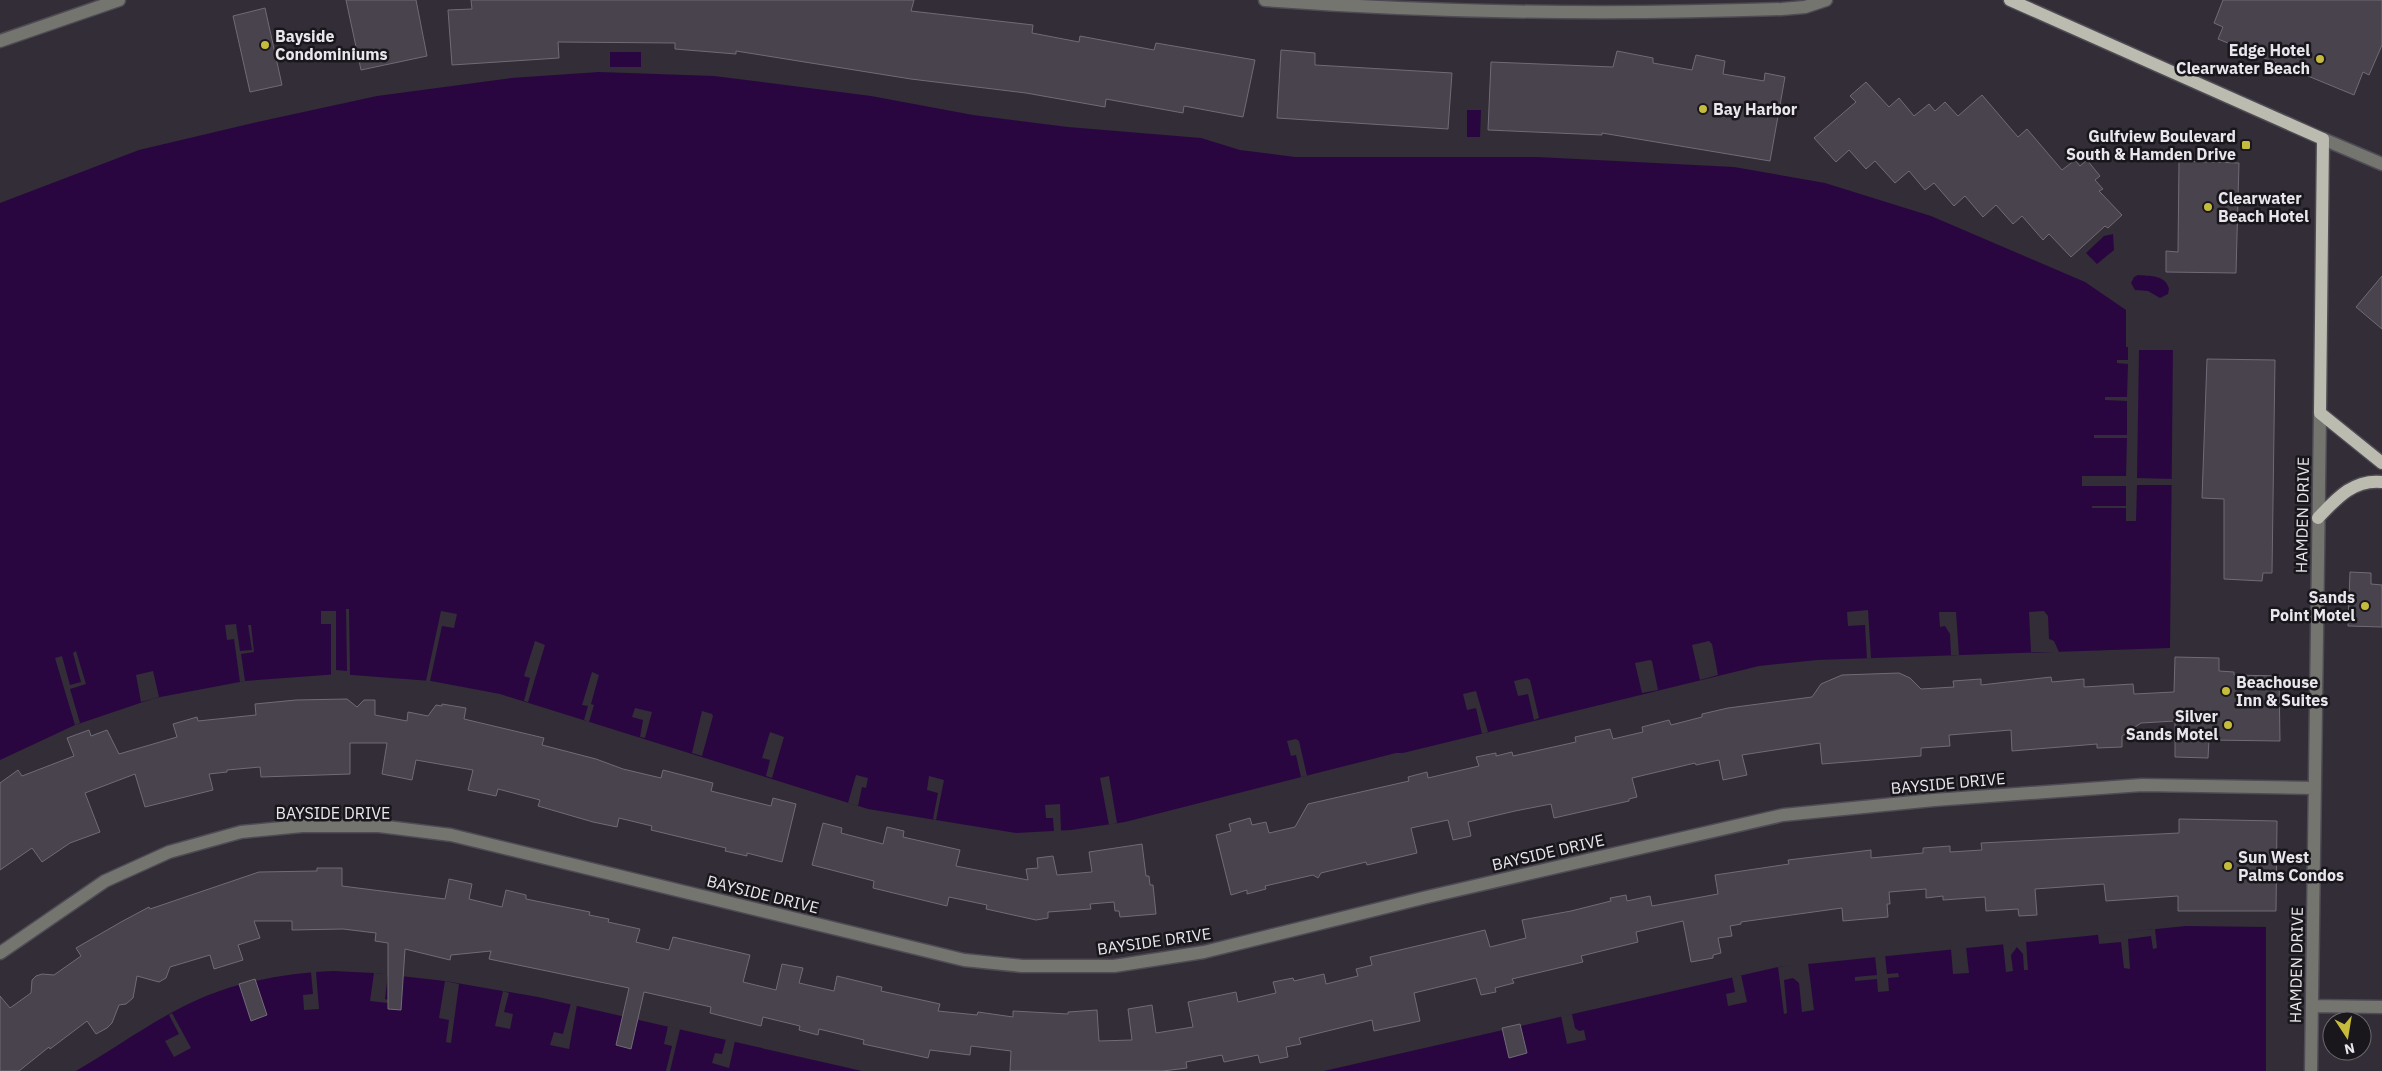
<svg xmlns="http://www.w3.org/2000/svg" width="2382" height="1071" font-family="'IBM Plex Sans',sans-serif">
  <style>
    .water { fill: #2a0641 }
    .pier { fill: #322d37 }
    .building { fill: #48434d; stroke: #706b76 }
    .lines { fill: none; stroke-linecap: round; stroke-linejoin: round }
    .minor-casing { stroke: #4f4b54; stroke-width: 15 }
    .major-casing { stroke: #4f4b54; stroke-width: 15 }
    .minor { stroke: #757570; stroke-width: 12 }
    .major { stroke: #bbbbb0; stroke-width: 12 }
    .poi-dot { fill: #c5bc3d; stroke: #19171b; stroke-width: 2 }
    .labels { text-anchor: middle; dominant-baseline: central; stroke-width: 5; stroke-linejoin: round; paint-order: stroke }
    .poi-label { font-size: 16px; font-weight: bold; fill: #e9e6ed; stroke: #19171b; text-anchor: start }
    .street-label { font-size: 16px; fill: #e9e6ed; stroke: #19171b }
  </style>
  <rect width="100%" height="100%" fill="#322d37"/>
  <path class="water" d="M610 52H641V67H610Z
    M599 72 714 76 871 96 973 115 1068 127 1201 138 1240 150 1295 157H1537L1734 167 1825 183 1931 216 2085 282 2126 310V347H2173L2170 648 1817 660 1759 666 1403 753H1396L1125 822 1071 830 1016 833 868 809 500 694 431 681 339 674 245 681 155 698 75 725 0 760V203L139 150 253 123 377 96 511 78Z
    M1467 110H1481L1480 137H1467Z
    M2113 234 2114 250 2097 264 2086 253 2104 236Z
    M2138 275C2150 276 2166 275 2169 289L2168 294 2160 298 2148 291 2135 290 2131 283 2134 277Z
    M2186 926 2266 927V1071H1324L1778 967Z
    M333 971 374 973 445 981 538 997 862 1071H76C119 1046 160 1015 206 996 246 980 290 973 333 971Z"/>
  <path class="pier" d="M2128 344H2173L2175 347V350H2139L2137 478 2174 479V485H2137L2136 521H2126V508H2092V506H2126V486H2082V476H2126L2127 438H2094V435H2127V401L2105 400V397H2127L2128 364 2117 363V360H2128Z
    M346 609H349L350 675H331V624H321V611H336V670L347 671Z
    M1868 610 1871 658 1867 659 1865 625 1848 626 1847 612Z
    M441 611 457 614 454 628 442 626 430 681H426Z
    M2044 611 2048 616 2049 639 2054 641 2059 652H2031L2029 612Z
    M1939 612H1956L1959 655H1951L1950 634 1945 626 1940 627Z
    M236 624 240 651 252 650 248 625H251L254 652 241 654 245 681 240 682 234 639 227 640 225 625Z
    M535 641 545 645 528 702 524 701 530 678 524 676Z
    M1709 641 1712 644 1718 675 1700 680 1692 645Z
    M76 651 86 684 70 689 80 723 75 725 55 658 62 656 70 685 81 682 73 653Z
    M1650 660 1652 661 1658 690 1642 693 1635 663Z
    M153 671 159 697 141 702 136 675Z
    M592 672 599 675 591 704 594 705 589 722 584 720 588 706 582 705Z
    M1527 678 1530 680 1539 718 1534 720 1528 694 1518 696 1514 681Z
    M1476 691 1488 732 1482 734 1476 708 1467 710 1463 694Z
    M635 708 652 712 645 738 640 737 643 720 632 717Z
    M702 711 712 714 713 716 702 756 692 753Z
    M770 732 784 737 772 778 766 776 770 760 762 758Z
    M1296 739 1299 741 1307 776 1301 777 1296 755 1291 756 1287 741Z
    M856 775 868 778 866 788 862 787 858 806 848 803Z
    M929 776 944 780 936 820 933 819 938 793 927 790Z
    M1109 776 1117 823 1109 825 1100 778Z
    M1060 804 1061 831 1054 832 1053 818H1046L1045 805Z
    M2155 929 2157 948 2153 949 2151 936 2128 939 2130 969 2124 968 2121 942 2099 944 2098 934Z
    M2026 941 2028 970H2024L2023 954 2017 947 2011 955 2013 971 2006 972 2003 943Z
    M1966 947 1969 973 1953 974 1951 949Z
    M1885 955 1887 974 1898 973 1899 977 1888 978 1889 991 1878 992 1877 979 1855 981V977L1877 975 1875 956Z
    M1808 963 1814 1010 1802 1012 1799 983 1793 978 1784 980 1787 1013 1784 1014 1778 967Z
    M311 972H316L319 1009 304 1010 303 995 313 994Z
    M374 973 388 974 385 999 389 1000 388 1003 370 1001Z
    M1741 975 1747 1002 1728 1006 1726 994 1735 992 1732 977Z
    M445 981 459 984 451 1043 446 1042 449 1020 439 1018Z
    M503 991 509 993 504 1012 513 1014 510 1029 495 1026Z
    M571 1003 577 1005 569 1049 550 1045 554 1032 563 1034Z
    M172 1013 191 1048 174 1057 165 1041 179 1034 169 1015Z
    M1572 1014 1575 1028 1579 1031 1584 1030 1586 1040 1567 1044 1561 1016Z
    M668 1026 680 1029 670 1071H666L672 1046 664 1044Z
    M726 1039 735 1041 729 1068 712 1063 715 1053 722 1054Z"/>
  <path class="building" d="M346 0H416L427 56 361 70Z
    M471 0H914L911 11 1033 25 1032 33 1079 42 1080 36 1154 50 1156 43 1255 60 1243 117 1184 106 1183 113 1106 99 1105 107 1026 93 911 79 736 51V54L675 49V43L558 42 559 58 452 65 448 10 472 9Z
    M2223 0H2382V45L2369 75 2363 72 2354 95 2218 39 2223 27 2214 23Z
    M265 8 282 85 250 92 233 16Z
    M1281 50 1315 53V65L1452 73 1448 129 1277 118Z
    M1617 51 1653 58V63L1692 70 1696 55 1725 61 1723 74 1764 81 1765 73 1785 77 1770 161 1602 133V135L1488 130 1491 62 1613 67Z
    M1866 82 1889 107 1899 98 1914 116 1929 104 1935 111 1945 102 1958 116 1982 95 2018 137 2027 129 2062 170 2075 160 2080 166 2087 160 2100 176 2095 180 2103 189 2099 191 2122 215 2108 228 2105 226 2071 257 2049 234 2043 240 2022 216 2013 224 1996 205 1983 217 1965 196 1954 206 1934 183 1925 190 1909 171 1895 183 1875 161 1866 169 1849 150 1836 162 1814 138 1856 102 1850 96Z
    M2179 161 2239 163 2236 273 2166 272V251L2178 252Z
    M2382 276V329L2356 307Z
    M2207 359 2275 360 2272 573H2263L2262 581 2224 579V499L2202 498Z
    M2350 572 2371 573V584L2382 585V627L2348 626Z
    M2175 657 2219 658V671L2234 672V675L2279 676 2280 741 2209 740 2208 758 2175 757V721L2141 723 2122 736V747L2097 748V744L2012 751 2011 730 1949 735 1950 746 1921 748V756L1822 764 1820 743 1742 755 1747 775 1723 780 1719 760 1696 765 1695 763 1632 778 1637 797 1629 799V801L1554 818 1551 804 1515 811 1468 822 1471 836 1453 840 1448 820 1411 828 1417 853 1367 865 1366 862 1321 873 1318 878 1313 875 1265 886 1266 889 1247 894V890L1231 895 1216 835 1231 831 1229 824 1250 818 1252 825 1266 822 1269 833 1295 827 1308 804 1409 781 1408 777 1427 772 1428 778 1479 766 1476 757 1496 753V756L1512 752 1513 756 1576 742 1575 737 1610 729 1613 739 1643 732 1642 727 1669 720 1671 725 1702 717V714L1728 708 1812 697 1821 684 1842 675 1899 673 1910 678 1921 689 1954 687 1953 681 1981 679V685L2051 677 2052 682 2084 679V687L2133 684 2134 694 2174 692Z
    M347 699 357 707 364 700H375V715L407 721 408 712 428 716 436 705 442 706V704L466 708 464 719 544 738 542 745 596 759 623 769 661 778 663 770 713 783 711 791 771 806 773 798 796 804 782 862 747 853V856L725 851 726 848 651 830 652 826 619 818 617 827 593 822 538 806 540 800 498 789 496 796 468 790 473 770 416 760 412 780 382 774 387 743H350V774L261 777 260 767 227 770V772L209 774 213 790 145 807 135 774 85 793 100 832 70 843 42 862 32 848 0 870V783L18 770 22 776 74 756 67 738 89 730 91 736 107 730 119 754 177 737 173 724 197 717 198 721 256 715 255 704 296 700Z
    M2179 819 2277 821 2276 911H2178V896L2106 901 2104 884 2035 889 2037 915 2019 916 2018 909 1986 911 1985 897 1943 900V896L1926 898V889L1889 892 1890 904H1887L1888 917 1843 921 1842 908 1741 922V924L1730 926 1732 936 1718 938 1721 953 1713 955V958L1691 962 1683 921 1636 932 1638 942 1581 956 1583 962 1512 979 1514 983 1495 988 1496 992 1481 995 1476 978 1414 993 1420 1021 1374 1031 1372 1020 1299 1038 1301 1044 1286 1047 1288 1057 1260 1063 1258 1055 1224 1062 1222 1055 1186 1062 1187 1068 1163 1071H1010L1011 1051 971 1046 970 1055 930 1050 928 1058 863 1044 864 1040 819 1029 818 1035 799 1030 800 1026 763 1017 761 1026 710 1013 711 1007 644 992 631 1049 616 1045 629 988 489 959 491 951 451 955 450 960 405 949 401 1010 388 1009V943L375 941 376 933 343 929 292 930V921H254L260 938 238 945 243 960 214 969 210 955 170 967 166 978 159 982 137 976 133 998 126 1004 119 1005 112 1023 107 1028 96 1034 87 1021 50 1049 49 1047 19 1071H0V996L10 1008 31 993 32 980 36 976 42 974 54 975 81 956 76 948 121 922 149 907 150 909 259 872 317 871V868H342V886L445 899 449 879 472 884 469 899 502 907 506 890 526 895V899L590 912 589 915 609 919 608 922 640 929 636 942 669 950 673 937 750 955 743 982 776 990 782 964 803 968 799 983 834 991 837 976 882 987 881 991 940 1004 938 1011 977 1015 978 1012 1013 1017V1011L1068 1014V1012L1097 1010 1099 1041 1132 1040 1128 1009 1152 1005 1156 1033 1193 1027 1188 1002 1236 992 1238 1002 1276 993 1273 982 1293 978 1294 981 1324 974 1326 984 1358 976 1356 969 1372 965 1370 957 1485 930 1490 947 1526 938 1522 920 1571 911 1611 901 1610 898 1626 895 1627 901 1650 896 1652 906 1718 894 1715 875 1789 864 1788 860 1871 850V858L1923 853V848L1950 846V852L1982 850 1981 843 2179 833Z
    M823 823 842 828 841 833 883 844 887 827 904 831 903 837 960 850 956 866 1028 880 1026 869 1038 868 1037 858 1053 856 1057 875 1092 872 1089 852 1142 844 1146 876H1149L1150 885H1153L1156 914 1120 917 1119 911H1115L1114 902 1090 904 1091 909 1048 912V918L1036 920 986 909 987 905 949 897 947 906 873 888 874 881 812 865Z
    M255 979 267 1015 251 1021 239 984Z
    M1520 1024 1527 1053 1509 1058 1502 1028Z"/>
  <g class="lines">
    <defs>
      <path id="minor" d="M1265 0C1437 13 1609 15 1782 9L1805 7 1826 0
        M0 41 119 0
        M2323 139 2382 164
        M0 953 105 881 169 852 241 832 302 826H379L451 835 964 960 1022 966H1114L1204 952 1427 897 1783 815 1934 800 2142 785 2314 788
        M2312 1006 2382 1007
        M2311 1071 2320 413"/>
      <path id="major" d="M2010 0 2323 139 2320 413 2382 463
        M2318 518C2336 499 2353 479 2382 482"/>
    </defs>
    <use href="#minor" class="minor-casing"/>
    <use href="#major" class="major-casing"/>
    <use href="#minor" class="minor"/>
    <use href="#major" class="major"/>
  </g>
  <g class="poi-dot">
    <circle cx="265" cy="45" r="5"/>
    <circle cx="2320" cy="59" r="5"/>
    <circle cx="1703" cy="109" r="5"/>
    <rect x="2241" y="140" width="10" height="10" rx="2.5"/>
    <circle cx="2208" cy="207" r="5"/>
    <circle cx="2365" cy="606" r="5"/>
    <circle cx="2226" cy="691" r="5"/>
    <circle cx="2228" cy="725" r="5"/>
    <circle cx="2228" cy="866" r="5"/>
  </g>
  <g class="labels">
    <g class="poi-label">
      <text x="275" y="36">Bayside<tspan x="275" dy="18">Condominiums</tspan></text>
      <text x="2310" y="50" text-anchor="end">Edge Hotel<tspan x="2310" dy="18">Clearwater Beach</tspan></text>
      <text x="1713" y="109">Bay Harbor</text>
      <text x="2236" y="136" text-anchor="end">Gulfview Boulevard<tspan x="2236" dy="18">South &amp; Hamden Drive</tspan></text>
      <text x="2218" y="198">Clearwater<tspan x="2218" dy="18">Beach Hotel</tspan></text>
      <text x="2355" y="597" text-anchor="end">Sands<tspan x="2355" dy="18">Point Motel</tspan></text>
      <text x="2236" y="682">Beachouse<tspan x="2236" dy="18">Inn &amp; Suites</tspan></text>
      <text x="2218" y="716" text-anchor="end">Silver<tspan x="2218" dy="18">Sands Motel</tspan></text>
      <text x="2238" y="857">Sun West<tspan x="2238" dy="18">Palms Condos</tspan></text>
    </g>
    <g class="street-label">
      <text transform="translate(2302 515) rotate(-89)">HAMDEN DRIVE</text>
      <text transform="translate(1948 783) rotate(-5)">BAYSIDE DRIVE</text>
      <text x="333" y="813">BAYSIDE DRIVE</text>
      <text transform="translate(1548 852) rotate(-13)">BAYSIDE DRIVE</text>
      <text transform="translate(763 894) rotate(14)">BAYSIDE DRIVE</text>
      <text transform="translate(1154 941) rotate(-8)">BAYSIDE DRIVE</text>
      <text transform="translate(2296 965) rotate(-89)">HAMDEN DRIVE</text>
    </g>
  </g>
  <g transform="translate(2347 1036) rotate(168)"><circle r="24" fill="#19171b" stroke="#6c6a6f"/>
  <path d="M0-4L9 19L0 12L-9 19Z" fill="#c5bc3d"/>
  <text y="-8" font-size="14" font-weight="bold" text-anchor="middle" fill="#e9e6ed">N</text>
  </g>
</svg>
